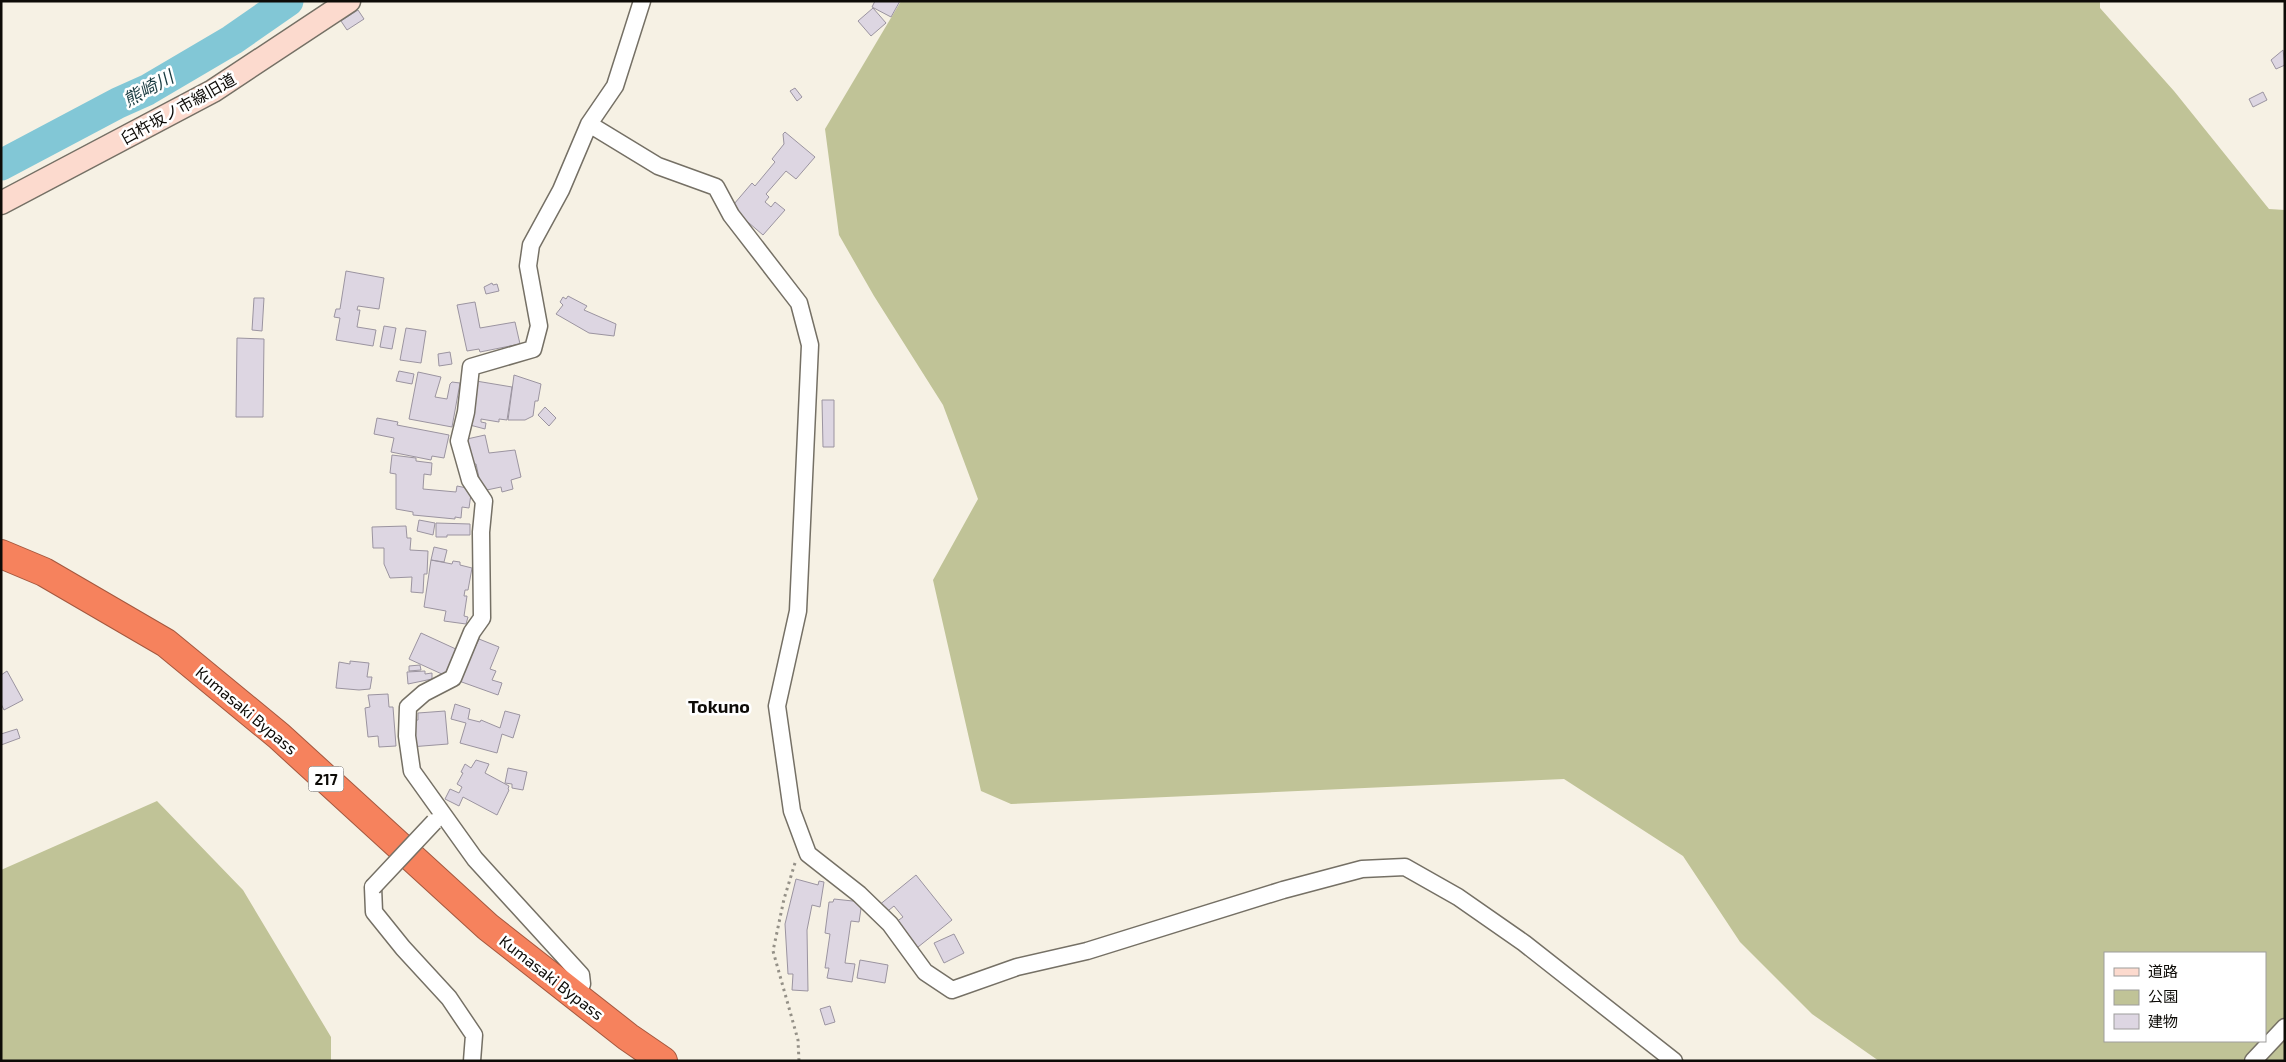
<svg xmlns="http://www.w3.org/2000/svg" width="2286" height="1062" font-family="'Exo 2','Noto Sans JP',sans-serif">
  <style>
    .green { fill: #c0c397; fill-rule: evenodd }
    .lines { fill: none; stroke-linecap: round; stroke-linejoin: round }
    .river { stroke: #82c7d6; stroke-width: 31 }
    .building { fill: #ddd6e2; stroke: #9b94a0 }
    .street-casing { stroke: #757065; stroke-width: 19 }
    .secondary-casing { stroke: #757065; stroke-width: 25 }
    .highway-casing { stroke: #a4583f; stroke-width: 30 }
    .path { stroke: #949087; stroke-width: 3; stroke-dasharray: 2.5 4; stroke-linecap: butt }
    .street { stroke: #fff; stroke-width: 16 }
    .secondary { stroke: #fcdace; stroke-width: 22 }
    .highway { stroke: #f6825d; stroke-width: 28 }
    .street-bridge-casing { stroke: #757065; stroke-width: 19; stroke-linecap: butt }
    .street-bridge { stroke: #fff; stroke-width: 16 }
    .labels { text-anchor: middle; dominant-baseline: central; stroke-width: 5; stroke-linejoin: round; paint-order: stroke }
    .shield { fill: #fff; stroke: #565451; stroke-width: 1 }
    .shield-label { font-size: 15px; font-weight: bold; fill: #0d0b07 }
    .street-label { font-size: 16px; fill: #0d0b07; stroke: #fff }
    .water-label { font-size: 18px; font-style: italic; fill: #193b41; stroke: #fff }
    .neighbourhood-label { font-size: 18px; font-weight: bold; fill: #0d0b07; stroke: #fff }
  </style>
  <rect width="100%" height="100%" fill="#f6f1e4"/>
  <path class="green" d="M901 1H2100V8L2174 91 2269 209 2285 210V1061H1879L1812 1014 1740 942 1683 856 1564 779 1011 804 981 791 933 580 978 499 943 405 874 296 839 235 825 129ZM2105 953H2265V1041H2105Z
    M157 801 243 890 331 1037V1061H1V870Z"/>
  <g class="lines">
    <path class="river" d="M1 165 118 103 147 90 232 40 288 1"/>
  </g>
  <path class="building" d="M875 1H900L891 17 872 7Z
    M873 8 886 23 871 36 858 21Z
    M358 10 364 19 347 30 341 21Z
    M2283 50 2285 65 2276 69 2271 60Z
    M795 88 802 97 797 101 790 91Z
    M2263 92 2267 100 2253 107 2249 99Z
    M785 132 815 157 796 179 786 171 766 194 769 197 765 202 771 207 775 202 785 210 763 235 735 211 734 204 752 183 755 186 775 162 772 159 784 144 783 134Z
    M346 271 384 278 379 309 358 306 357 310H360L357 327 376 330 373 346 336 340 340 318 334 317 336 309H340Z
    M492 283 493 285 497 284 499 291 486 294 484 287Z
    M568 296 587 306 584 310 616 324 614 336 589 333 556 314 563 305 560 302 563 297 566 299Z
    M254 298H264L262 331 252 330Z
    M475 302 480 328 515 322 520 344 480 352 479 349 467 351 457 305Z
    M384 326 396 328 392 349 380 347Z
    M406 328 426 331 421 363 400 360Z
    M237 338 264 339 263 417H236Z
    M450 352 452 364 439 366 438 354Z
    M399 371 414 374 412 384 396 381Z
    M418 372 441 377 435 397 447 399 450 384 452 382 460 383 452 427 409 419Z
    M514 375 541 384 538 401H535L533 416 525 420H508Z
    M476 381 512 387 507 420 499 419V422L481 419V422L486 423 485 429 466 424Z
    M822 400H834V447H823Z
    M545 407 556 418 549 426 538 415Z
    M377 418 398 422 397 425 449 435 444 458 432 456 431 460 391 452 394 438 374 434Z
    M485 435 489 453 515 450 521 477 511 480 513 489 502 492 501 487 482 491 476 464H473L467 439Z
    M392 455 416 458V461L432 463 431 475 424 474 423 489 456 492 457 486 467 488 471 494 469 508 462 507 461 518 455 517V519L413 515V512L396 509V474L390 473Z
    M419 520 435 523 433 535 417 531Z
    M436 523 470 524V535H447V537H436Z
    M406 526 407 538H411L410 550 428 551 427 574H424L423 593 411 592 412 577 390 578 384 564V548H373L372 527Z
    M434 547 447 550 444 562 431 560Z
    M431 560 452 564 453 561 460 562V565L472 568 468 590H465L464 596H467L464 616 468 617 466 624 444 621 446 611 424 607Z
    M421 633 458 650 448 675H444L409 659Z
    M479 639 499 647 490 669 496 671 492 680 502 683 498 695 459 681Z
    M350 661 369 663 367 677H372L370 689 359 690 336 688 339 662 350 664Z
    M420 665 421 670 409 671V666Z
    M7 671 23 700 4 710 1 704V675Z
    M425 671V674L432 673V679L408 684 407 672Z
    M388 694 389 707H393L396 746 379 747 378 736 368 737 365 708 370 707 368 695Z
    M455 704 470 709 468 719 480 722 481 720 500 728 505 711 520 715 513 738 502 734 497 753 460 743 466 723 451 719Z
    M445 711 448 744 410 747 408 721 418 720V713Z
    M17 729 20 738 1 745V734Z
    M476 760 489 764 485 773 509 786 508 789 509 790 497 815 463 797 459 806 445 799 450 789 459 793 462 787 457 784 463 773 461 772 465 764 471 768Z
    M508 768 527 772 523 790 512 788V784L505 783Z
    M916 875 952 920 913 951 892 925 903 917 894 906 884 914 878 906Z
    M796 879 818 885 819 881 824 882 820 907 812 905 807 930 808 991 792 990 793 974H788L785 924Z
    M834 899 862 902 859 922 851 921 845 963 855 964 852 982 827 978 829 968H825L830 934 825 933 829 902H833Z
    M954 934 964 953 944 963 934 943Z
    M860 960 888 965 885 983 857 978Z
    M830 1006 835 1022 825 1025 820 1009Z"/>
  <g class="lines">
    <defs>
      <path id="street" d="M589 124 658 166 716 187 731 215 799 303 810 345 798 611 777 706 792 811 808 854 859 894 890 924 925 972 952 990 1017 967 1087 951 1283 890 1362 869 1405 867 1458 897 1524 943 1674 1061
        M373 887 374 912 403 948 449 998 474 1035 472 1061
        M576 995 582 984 581 975 475 859 412 771 407 736 408 707 424 693 453 678 472 632 482 618 481 532 484 501 470 480 459 441 466 412 471 367 533 349 539 326 528 266 531 245 561 190 589 124 615 86 642 1
        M2253 1061 2285 1027"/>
      <path id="secondary" d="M1 203 213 91 349 1"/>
      <path id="highway" d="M1 554 44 572 166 643 279 736 488 927 628 1037 663 1061"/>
    </defs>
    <use href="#street" class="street-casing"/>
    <use href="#secondary" class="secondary-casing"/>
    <use href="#highway" class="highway-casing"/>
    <path class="path" d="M795 863 784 899 773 951 798 1040 799 1061"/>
    <use href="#street" class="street"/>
    <use href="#secondary" class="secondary"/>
    <use href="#highway" class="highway"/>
    <defs>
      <path id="street-bridge" d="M373 887 434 822"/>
    </defs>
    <use href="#street-bridge" class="street-bridge-casing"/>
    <use href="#street-bridge" class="street-bridge"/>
  </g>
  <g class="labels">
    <rect class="shield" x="308.5" y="766.5" width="35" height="25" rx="4"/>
    <g class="shield-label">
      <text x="326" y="779">217</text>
    </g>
    <g class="street-label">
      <text transform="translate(178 108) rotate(-29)">臼杵坂ノ市線旧道</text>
      <text transform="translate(247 710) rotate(40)">Kumasaki Bypass</text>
      <text transform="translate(552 977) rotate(38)">Kumasaki Bypass</text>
    </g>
    <g class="water-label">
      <text transform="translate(148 88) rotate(-29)">熊崎川</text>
    </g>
    <g class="neighbourhood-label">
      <text x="719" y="706">Tokuno</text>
    </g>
  </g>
  <rect width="2286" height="1062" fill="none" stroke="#0d0b07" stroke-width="5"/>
  <rect x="2104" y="952" width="162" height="90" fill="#ffffff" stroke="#9e9d9c"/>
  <rect x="2114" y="968" width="25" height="8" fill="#fcdace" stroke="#9e9d9c"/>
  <text x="2148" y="977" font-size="15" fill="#0d0b07">道路</text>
  <rect x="2114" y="990" width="25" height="15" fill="#c0c397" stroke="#9e9d9c"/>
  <text x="2148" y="1002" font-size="15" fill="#0d0b07">公園</text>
  <rect x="2114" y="1014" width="25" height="15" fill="#ddd6e2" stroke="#9e9d9c"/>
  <text x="2148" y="1027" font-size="15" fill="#0d0b07">建物</text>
</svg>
